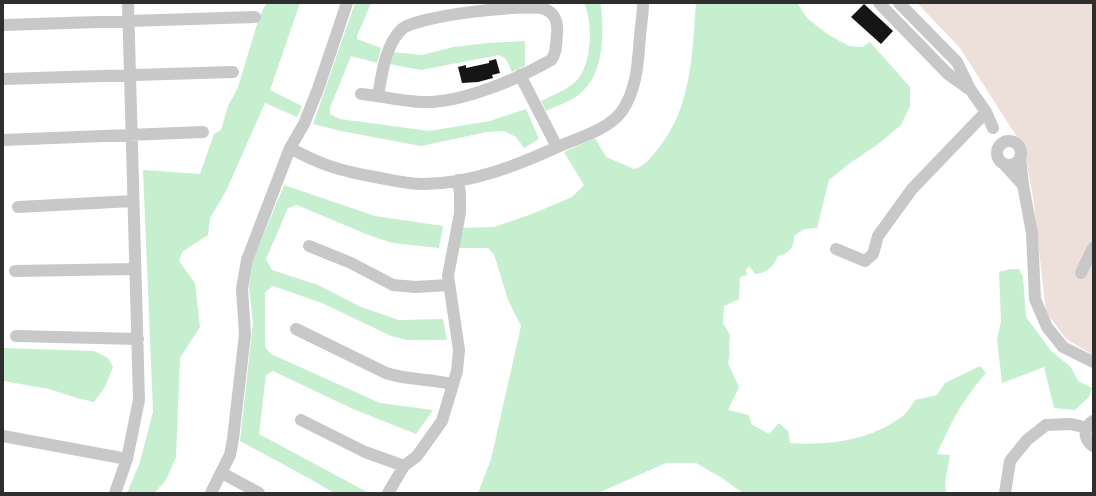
<svg xmlns="http://www.w3.org/2000/svg" width="1096" height="496" font-family="'Titillium Web',sans-serif">
  <style>
    .green { fill: #ede0db }
    .water { fill: #c5efcf }
    .building { fill: #151515 }
    .lines { fill: none; stroke-linecap: round; stroke-linejoin: round }
    .minor { stroke: #c8c8c8; stroke-width: 12 }
  </style>
  <rect width="100%" height="100%" fill="#fff"/>
  <path class="green" d="M917 3H1093V355L1066 339 1046 312 1033 197 1024 148 960 48Z"/>
  <path class="water" d="M266 3H300L270 90 302 106 297 117 265 103 226 191 210 218 208 235 182 252 179 261 195 283 200 327 180 358 176 457 166 480 154 493H127L140 462 153 412 143 170 200 174 214 134 221 130 228 106 238 87 258 21Z
    M355 3H371L357 36V39L381 48 377 63 351 56 330 108V114L340 119 429 131 490 121 526 109 539 139 524 148 516 137 504 131 487 132 421 146 341 131 313 124Z
    M584 3H600L601 6C604 33 604 71 583 91 573 101 558 105 546 111L541 101C553 95 570 89 578 79 592 62 593 22 584 3Z
    M696 3H797L807 18 827 34 849 46 863 47 870 42 910 87V106L901 125 877 145 850 163 829 180 817 228 804 229 794 236C794 249 789 253 778 256 773 267 767 273 755 274L749 266 746 270 747 275 740 277 739 299 724 306 723 323 730 335C728 346 731 351 728 363L739 387 728 410 749 415 751 424 769 434 779 423 788 431 790 443C830 446 872 440 904 415 909 411 912 404 915 400L937 395 945 383 980 366 986 373C962 401 952 420 937 454L950 455 945 483 946 493H743L722 478 696 463H666L598 493H478L491 459 521 326 508 300 494 254 488 248H453L459 228 494 227 532 214 572 197 584 185 564 152 595 138 606 157 634 169C644 167 651 157 657 150 692 108 692 55 696 3Z
    M525 41V66L512 72 506 59 499 55 421 70 389 64 393 52 422 55 453 47 488 43Z
    M284 185 375 216 443 226 439 248 393 243 371 236 297 205 288 208 266 259 272 270 318 285 361 307 399 320 443 319 447 340H407L391 336 322 303 273 286 265 292V347L271 354 380 403 433 410 416 434 353 409 273 371 266 375 259 434 369 493H334L312 480 240 441 253 322 249 288 253 260Z
    M1010 269H1019L1023 277 1026 317 1051 351 1071 367 1078 381 1092 388 1089 397 1075 410 1054 408 1044 367 1002 383 997 340 1001 321 999 272Z
    M3 348 94 351 108 358 113 367 105 387 94 402 77 398 49 389 3 381Z"/>
  <path class="building" d="M864 4 893 31 881 44 851 17Z
    M496 59 500 73 492 75 493 78 478 82 462 83 458 67 466 65V68L489 63V61Z"/>
  <g class="lines">
    <path class="minor" d="M879 3 948 74 969 89
      M899 3 957 62 970 89 986 112 993 128
      M3 25 255 17
      M520 75 557 147
      M3 79 233 72
      M361 94C381 96 401 101 421 102 460 104 518 79 551 60 557 53 556 43 557 34 558 23 556 14 545 9 527 3 416 16 402 29 385 45 382 74 378 96
      M3 140 203 132
      M997 153a12 12 0 1 1 24 0a12 12 0 1 1-24 0Z
      M290 148C321 165 341 171 375 177 391 180 407 184 423 184 472 184 518 165 562 145 581 137 609 129 622 111 637 89 638 62 640 36 641 25 643 14 643 3
      M1003 163 1023 185 1020 157
      M1023 185 1032 233 1035 299 1047 327 1063 347 1093 362
      M18 207 133 201
      M309 246 351 263 393 285 415 287 449 285
      M836 249 865 261 873 254 878 236 912 189 986 112
      M15 271 135 269
      M1081 273 1093 248
      M296 329 386 373C407 380 430 379 452 384
      M16 336 138 339
      M301 420 365 452 404 466
      M1093 421C1083 427 1083 439 1093 446
      M3 436 127 459
      M222 473 259 493
      M115 493 127 459 139 400 128 3
      M211 493 230 455 233 439 245 334 242 289 247 260 290 148 304 124 318 89 347 3
      M388 493 404 466 417 456 442 421 457 371 459 350 448 276 460 213V194L458 180
      M1005 493 1010 461 1027 440 1046 425 1070 424 1080 426"/>
  </g>
  <rect width="1096" height="496" fill="none" stroke="#2e2e2e" stroke-width="8"/>
</svg>
